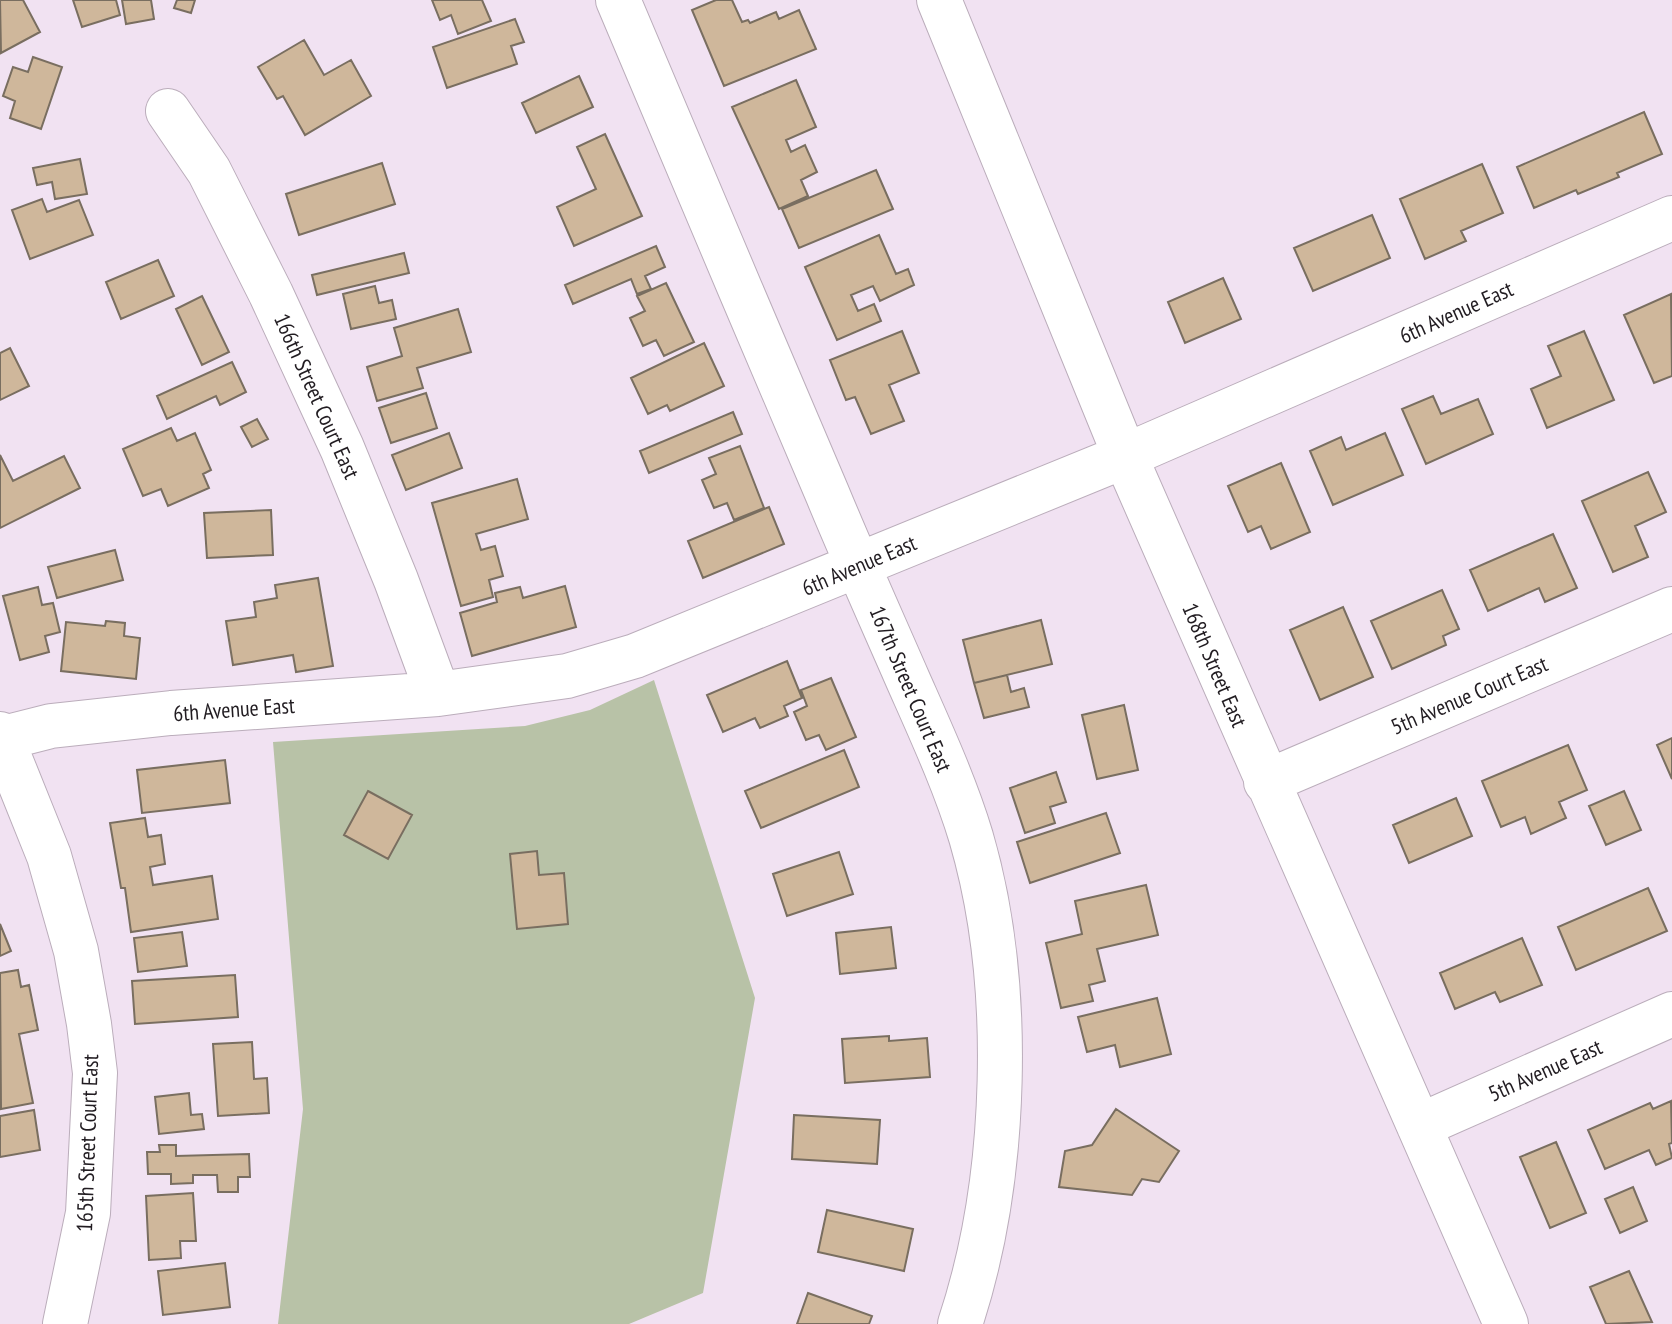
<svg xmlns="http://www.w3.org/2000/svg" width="1672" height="1324" font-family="'PT Sans Narrow',sans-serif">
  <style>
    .green { fill: #b8c2a7 }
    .building { fill: #cfb79b; stroke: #796e60; stroke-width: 2 }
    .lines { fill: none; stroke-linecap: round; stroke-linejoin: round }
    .minor-casing { stroke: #bbadbb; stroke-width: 46 }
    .minor { stroke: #fff; stroke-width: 44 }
    .labels { text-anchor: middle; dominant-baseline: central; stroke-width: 6; stroke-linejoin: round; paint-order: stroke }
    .street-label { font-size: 22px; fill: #211c21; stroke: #fff }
  </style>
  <rect width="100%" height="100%" fill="#f1e2f2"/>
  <path class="green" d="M654 680 755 998 703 1293 629 1324H278L303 1109 273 742 525 726 590 710Z"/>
  <path class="building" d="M0 0H23L40 32 1 53Z
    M73 0H116L120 15 82 27Z
    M122 0H151L154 19 126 24Z
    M177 0H195L191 13 174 8Z
    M432 0H482L491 21 458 34 451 15 440 20Z
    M716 0H732L742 22 748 20 750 23 776 12 779 19 799 10 816 49 724 86 692 10Z
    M515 19 524 42 511 46 517 64 447 88 433 47Z
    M304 40 324 75 351 60 371 96 305 135 283 96 277 99 258 67Z
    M33 57 62 67 41 129 10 118 15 101 3 96 13 67 28 72Z
    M579 76 593 107 536 133 522 103Z
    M796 80 816 127 786 140 791 152 805 145 817 172 801 180 808 196 779 209 732 107Z
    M1644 112 1662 154 1617 173 1619 177 1578 194 1576 190 1534 208 1517 167Z
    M605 134 642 216 574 246 557 207 596 189 577 147Z
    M80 159 87 194 55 199 52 182 37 185 33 168Z
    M382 163 395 204 299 235 286 194Z
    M1482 164 1503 213 1461 231 1466 241 1425 259 1400 199Z
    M876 170 893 209 799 248 782 209Z
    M42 199 47 212 79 200 93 235 30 259 12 210Z
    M1372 215 1390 258 1313 291 1294 248Z
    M879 235 896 274 908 269 914 285 880 301 873 286 851 295 858 311 874 304 881 321 837 340 805 267Z
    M656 246 665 267 645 276 651 289 637 294 631 279 573 304 565 285Z
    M404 253 409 273 317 295 312 275Z
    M158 260 174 296 121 319 106 282Z
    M1223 278 1241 319 1185 343 1168 302Z
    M666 283 694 342 664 356 656 340 643 346 630 318 645 311 637 296Z
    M375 286 379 303 392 300 396 319 351 329 343 294Z
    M1671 294 1672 376 1654 383 1624 315Z
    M202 296 229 352 202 365 176 309Z
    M458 309 471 352 417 368 423 388 377 401 367 367 402 356 394 328Z
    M902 331 919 373 889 385 904 421 871 434 855 397 846 400 830 360Z
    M1584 331 1614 400 1547 428 1531 389 1561 376 1548 346Z
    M704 343 724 386 670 411 667 405 648 414 631 378Z
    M10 348 29 386 0 400V353Z
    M232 362 246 392 220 405 216 396 167 419 157 396Z
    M426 393 437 428 391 443 379 408Z
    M1433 396 1441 414 1478 399 1493 434 1426 464 1402 409Z
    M733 412 742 434 649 473 640 451Z
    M257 419 268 439 252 447 241 427Z
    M171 428 177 441 195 433 211 470 203 474 209 488 168 506 161 489 143 496 123 449Z
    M449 433 462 468 406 490 392 455Z
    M1385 433 1403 475 1333 505 1310 451 1341 437 1346 450Z
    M740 446 764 508 734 520 727 503 714 508 702 480 716 474 709 458Z
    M0 455 13 481 64 456 80 488 0 528Z
    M1281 463 1310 532 1271 549 1261 526 1248 532 1228 486Z
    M1648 472 1666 512 1635 526 1648 557 1613 572 1582 501Z
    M517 479 528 519 476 534 481 550 495 546 503 576 489 580 493 597 461 606 432 503Z
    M769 507 784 544 703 578 688 541Z
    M271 510 273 555 207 558 204 513Z
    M1553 534 1577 588 1545 602 1539 588 1488 611 1470 570Z
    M115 550 123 580 57 598 48 567Z
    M318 578 333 666 296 672 293 655 233 665 226 621 256 617 254 602 277 598 275 585Z
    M565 586 576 627 472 656 460 613 497 602 495 593 520 587 523 598Z
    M38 587 42 605 53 603 60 632 45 636 49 652 20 660 3 596Z
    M1442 590 1459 629 1443 636 1446 645 1392 669 1371 621Z
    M1343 607 1373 677 1320 700 1290 630Z
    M1041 620 1052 664 974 683 963 640Z
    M106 621 125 623 124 636 140 638 136 679 61 671 66 622 105 626Z
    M787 661 802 698 784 706 788 716 760 728 755 718 723 732 707 695Z
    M1007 675 1011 692 1024 688 1029 707 984 718 974 683Z
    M831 678 856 737 826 750 819 735 806 740 794 712 807 706 801 690Z
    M1124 705 1138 770 1097 779 1082 715Z
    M1672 738V779L1657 745Z
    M1568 745 1587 790 1559 802 1566 818 1531 834 1525 817 1501 827 1482 781Z
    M844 750 859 787 761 828 745 791Z
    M225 760 230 803 142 813 137 770Z
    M1056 772 1066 802 1050 807 1055 823 1025 833 1010 788Z
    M368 791 412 815 388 859 344 835Z
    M1624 791 1641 830 1606 845 1589 806Z
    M1456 798 1472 836 1409 863 1393 825Z
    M1106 813 1120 853 1030 883 1017 842Z
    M145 818 148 837 161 835 165 864 150 867 153 885 212 876 218 919 131 932 125 888H121L110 823Z
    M537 851 539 875 564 873 568 924 517 929 510 854Z
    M839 852 853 894 787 916 773 874Z
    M1146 885 1158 935 1097 949 1105 981 1089 985 1093 1001 1061 1008 1046 943 1082 934 1075 901Z
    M1648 888 1667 931 1576 970 1558 927Z
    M0 924 11 951 0 956Z
    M891 927 896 968 840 974 836 933Z
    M182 932 187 966 138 972 134 938Z
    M1522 938 1542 985 1500 1002 1495 992 1455 1009 1440 973Z
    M18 970 21 987 29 985 38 1030 19 1034 33 1103 1 1109 0 973Z
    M235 975 238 1017 135 1024 132 981Z
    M1157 998 1171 1054 1120 1067 1115 1045 1087 1052 1078 1017Z
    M889 1036V1041L927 1038 930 1077 845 1083 842 1039Z
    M252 1042 254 1079 267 1078 269 1113 218 1116 213 1044Z
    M189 1093 191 1115 202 1114 204 1129 159 1134 155 1097Z
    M1671 1101 1672 1143 1669 1144 1672 1158 1656 1165 1649 1150 1605 1169 1588 1130 1650 1103 1653 1109Z
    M1116 1109 1179 1151 1159 1182 1142 1179 1132 1195 1059 1187 1065 1151 1092 1145Z
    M34 1110 40 1150 0 1157V1116Z
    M794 1115 880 1120 877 1164 792 1159Z
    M1556 1142 1586 1213 1550 1228 1520 1157Z
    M159 1145H176V1156L249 1154 250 1177H238V1192H218L217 1175H193V1183L171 1184V1174H148L147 1152H160Z
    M1633 1187 1647 1221 1620 1233 1605 1199Z
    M193 1193 196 1241H180L181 1258 149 1260 146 1196Z
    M827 1210 913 1229 904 1271 818 1252Z
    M225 1263 230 1307 163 1315 158 1271Z
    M1629 1271 1652 1322 1606 1324 1590 1287Z
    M808 1293 872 1316 869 1324H797Z"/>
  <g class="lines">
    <defs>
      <path id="minor" d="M618 0C687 164 757 329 827 493 853 556 881 618 908 680 931 732 955 784 971 837 1014 984 1008 1179 960 1324
        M939 0 1125 456 1506 1324
        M168 111 209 171 271 294 342 448 396 580 438 694
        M0 734 49 856 76 951 89 1024 95 1073 88 1213 65 1324
        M0 739 51 726 171 713 438 694 567 676 635 656 1125 456 1672 218
        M1266 782 1672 609
        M1419 1126 1672 1014"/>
    </defs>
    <use href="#minor" class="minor-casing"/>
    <use href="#minor" class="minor"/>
  </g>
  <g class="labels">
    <g class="street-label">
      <text transform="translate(1456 312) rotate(-24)">6th Avenue East</text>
      <text transform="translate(317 396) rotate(66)">166th Street Court East</text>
      <text transform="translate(859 565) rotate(-23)">6th Avenue East</text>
      <text transform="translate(1215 665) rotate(67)">168th Street East</text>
      <text transform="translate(911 689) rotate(67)">167th Street Court East</text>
      <text transform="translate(1469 695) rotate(-23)">5th Avenue Court East</text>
      <text transform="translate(234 709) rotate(-4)">6th Avenue East</text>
      <text transform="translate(1545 1070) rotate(-24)">5th Avenue East</text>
      <text transform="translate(87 1143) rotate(-88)">165th Street Court East</text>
    </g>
  </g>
</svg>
